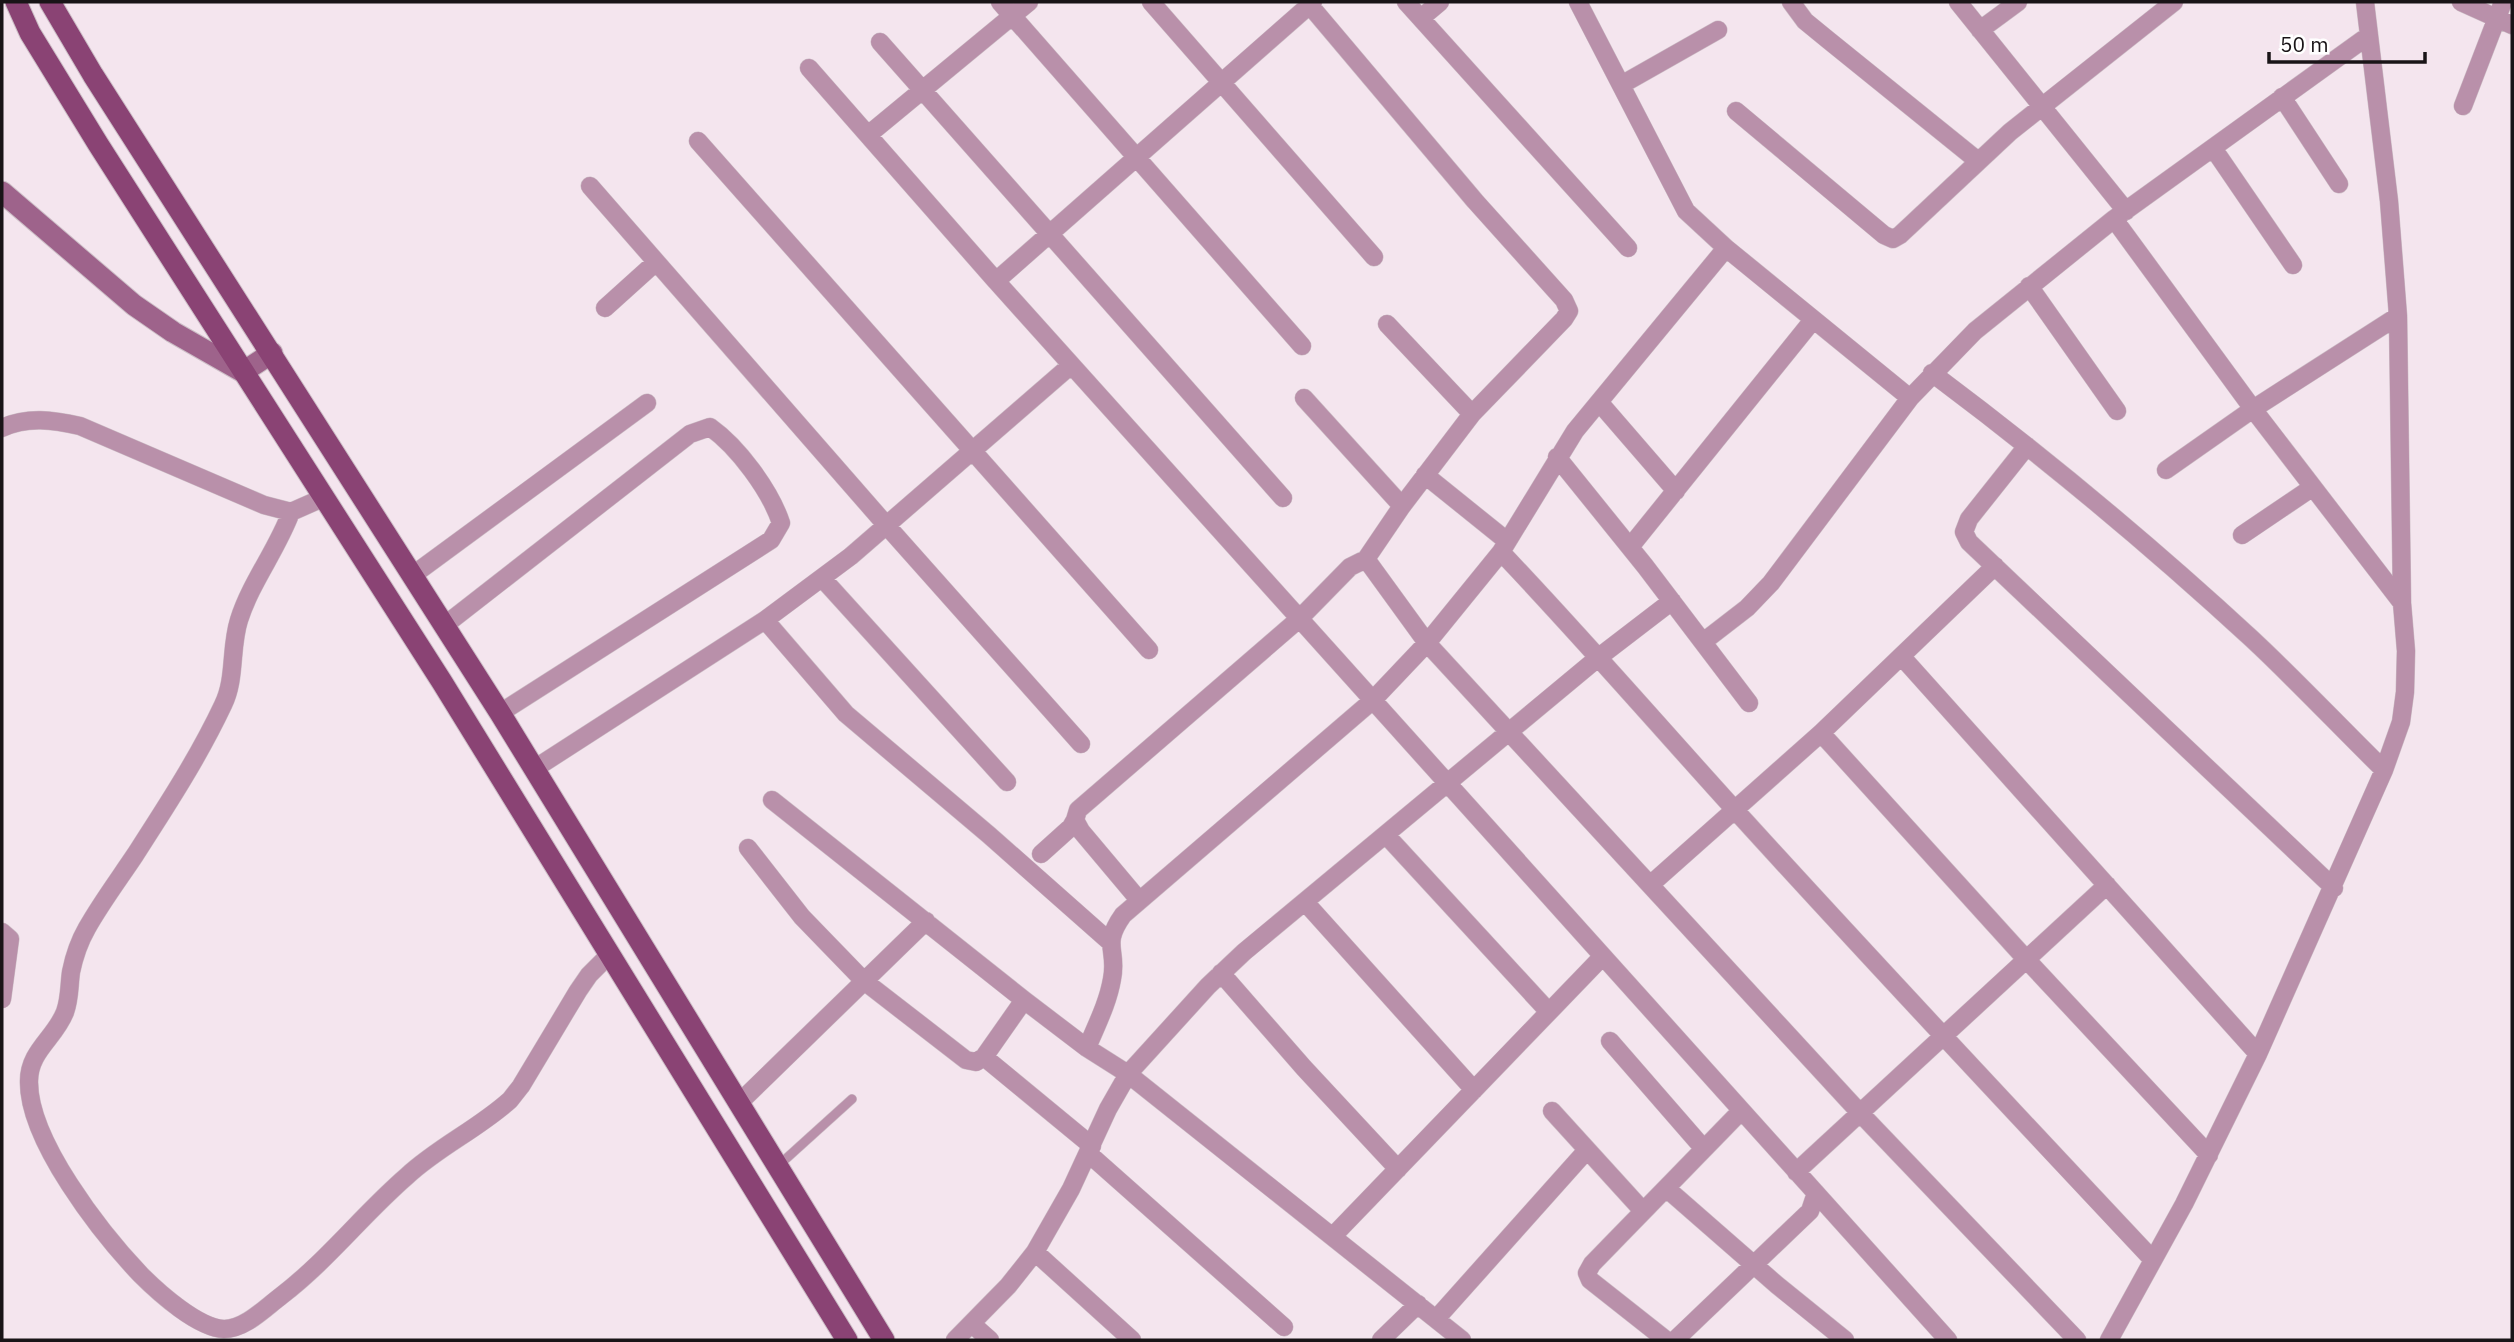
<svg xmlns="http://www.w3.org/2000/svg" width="2514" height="1342" font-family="'IBM Plex Sans',sans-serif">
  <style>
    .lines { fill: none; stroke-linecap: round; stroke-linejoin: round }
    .lane-casing { stroke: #cdbfc7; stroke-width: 10 }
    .street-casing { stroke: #cdbfc7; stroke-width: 19 }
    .secondary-casing { stroke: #cdbfc7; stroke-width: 23 }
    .primary-casing { stroke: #cdbfc7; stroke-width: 23 }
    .lane { stroke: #b990aa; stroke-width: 9 }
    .street { stroke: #b990aa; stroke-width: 18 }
    .secondary { stroke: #9e638b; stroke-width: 21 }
    .primary { stroke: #8a4374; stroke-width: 21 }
  </style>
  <rect width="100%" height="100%" fill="#f4e5ee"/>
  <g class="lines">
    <defs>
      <path id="lane" d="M779 1165 852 1099"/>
      <path id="street" d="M1000 2 1302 346
        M1151 2 1374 257
        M1406 2 1628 248
        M1578 2 1686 211 1726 248 1910 398
        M1791 2 1805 21 1827 39 1978 161
        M1958 2 2126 211
        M2461 2 2512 25
        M1421 18 1440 2
        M1980 30 2018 2
        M880 42 1283 498
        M809 68 996 281 1313 2
        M1621 85 1718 30
        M2282 97 2339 184
        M2463 106 2503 2
        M1736 111 1884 235 1893 239 1900 235 2010 132 2174 2
        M868 135 1029 2
        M698 141 1149 650
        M2213 148 2293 265
        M590 186 887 526 1081 744
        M2114 219 2253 409 2402 603
        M996 281 1948 1340
        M2029 286 2117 411
        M605 308 656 262
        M1387 324 1472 414
        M1932 373C2043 456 2150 545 2252 639 2297 681 2340 727 2384 770
        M1304 398 1402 506
        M1599 402 1676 491
        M2 428C27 416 54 420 80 426L264 505 291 512 325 497
        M2027 446 1969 519 1964 532 1969 542 2334 888
        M1557 457 1645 566 1749 703
        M2166 470 2253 409 2398 316
        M1425 475 1507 541
        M291 512C277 550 251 582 239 620 230 648 236 679 223 705 198 758 166 807 135 855 119 879 101 903 87 928 79 942 74 957 71 972 69 986 70 998 65 1012 55 1038 29 1051 29 1081 28 1140 101 1233 141 1275 159 1293 198 1328 224 1329 245 1329 265 1308 281 1296 328 1260 363 1214 407 1176 438 1147 478 1129 510 1100L521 1086 578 991 589 975 610 954
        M2242 535 2313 487
        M1630 547 1813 320
        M1501 552C1581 636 1657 724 1735 810 1873 962 2013 1111 2153 1260
        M1366 559 1427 643 1861 1114 2077 1340
        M413 575 647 403
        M822 578 1007 782
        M765 620 846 714 989 835 1110 942
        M445 625 690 434 710 427C738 447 770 490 781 523L771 540 500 713
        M1703 642 1747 608 1771 583 1910 398 1975 331 2114 219 2368 36
        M1902 657 2258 1054
        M1821 733 2025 958 2209 1155
        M534 769 765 620 851 556 1070 366
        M772 800 1024 1000 1087 1048 1128 1074 1462 1340
        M1386 835 1549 1012
        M748 848 802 917 864 981 966 1060 976 1062 984 1057 1024 1000
        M1041 854 1071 827 1075 820
        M1650 885 1821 733 1995 566
        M1139 900 1081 831 1075 820 1078 810 1299 619 1350 567 1366 559 1402 506 1472 414 1564 319 1569 311 1564 300 1475 201 1307 2
        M1305 902 1474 1090
        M2 932 10 939 2 999
        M1221 973 1304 1068 1398 1169
        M1610 1041 1704 1149
        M1087 1048C1096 1026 1108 1003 1112 979 1118 949 1101 946 1123 915L1372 701 1427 643 1501 552 1575 431 1726 248
        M984 1057 1092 1146
        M739 1103 926 921
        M1552 1111 1643 1211
        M1089 1154 1284 1327
        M1796 1172 2107 885
        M1666 1188 1777 1285 1845 1340
        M1333 1236 1602 957
        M1035 1252 1132 1340
        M1436 1319 1587 1150
        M972 1324 990 1340
        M955 1340 1008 1286 1035 1252 1071 1189 1108 1109 1128 1074 1208 986 1244 952 1599 657 1672 601
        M1381 1340 1418 1304
        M1666 1340 1590 1280 1587 1273 1592 1264 1741 1111
        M1675 1340 1810 1211 1816 1193
        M2109 1340 2184 1204 2258 1054 2384 770 2401 722 2405 692 2406 651 2402 603 2398 316 2389 201 2365 2"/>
      <path id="secondary" d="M2 192 134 305 173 332 243 372 272 353"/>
      <path id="primary" d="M16 2 30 33 98 144 442 682 847 1340
        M50 2 93 75 500 713 884 1340"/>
    </defs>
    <use href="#lane" class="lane-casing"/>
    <use href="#street" class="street-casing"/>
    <use href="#secondary" class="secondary-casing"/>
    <use href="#primary" class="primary-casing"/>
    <use href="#lane" class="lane"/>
    <use href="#street" class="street"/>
    <use href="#secondary" class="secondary"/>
    <use href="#primary" class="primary"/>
  </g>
  <rect width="2514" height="1342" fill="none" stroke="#191417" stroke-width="7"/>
  <path d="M2269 52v10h156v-10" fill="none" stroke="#191417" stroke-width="3.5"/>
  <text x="2280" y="52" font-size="21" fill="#191417" stroke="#ffffff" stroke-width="5" paint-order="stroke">50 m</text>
</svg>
